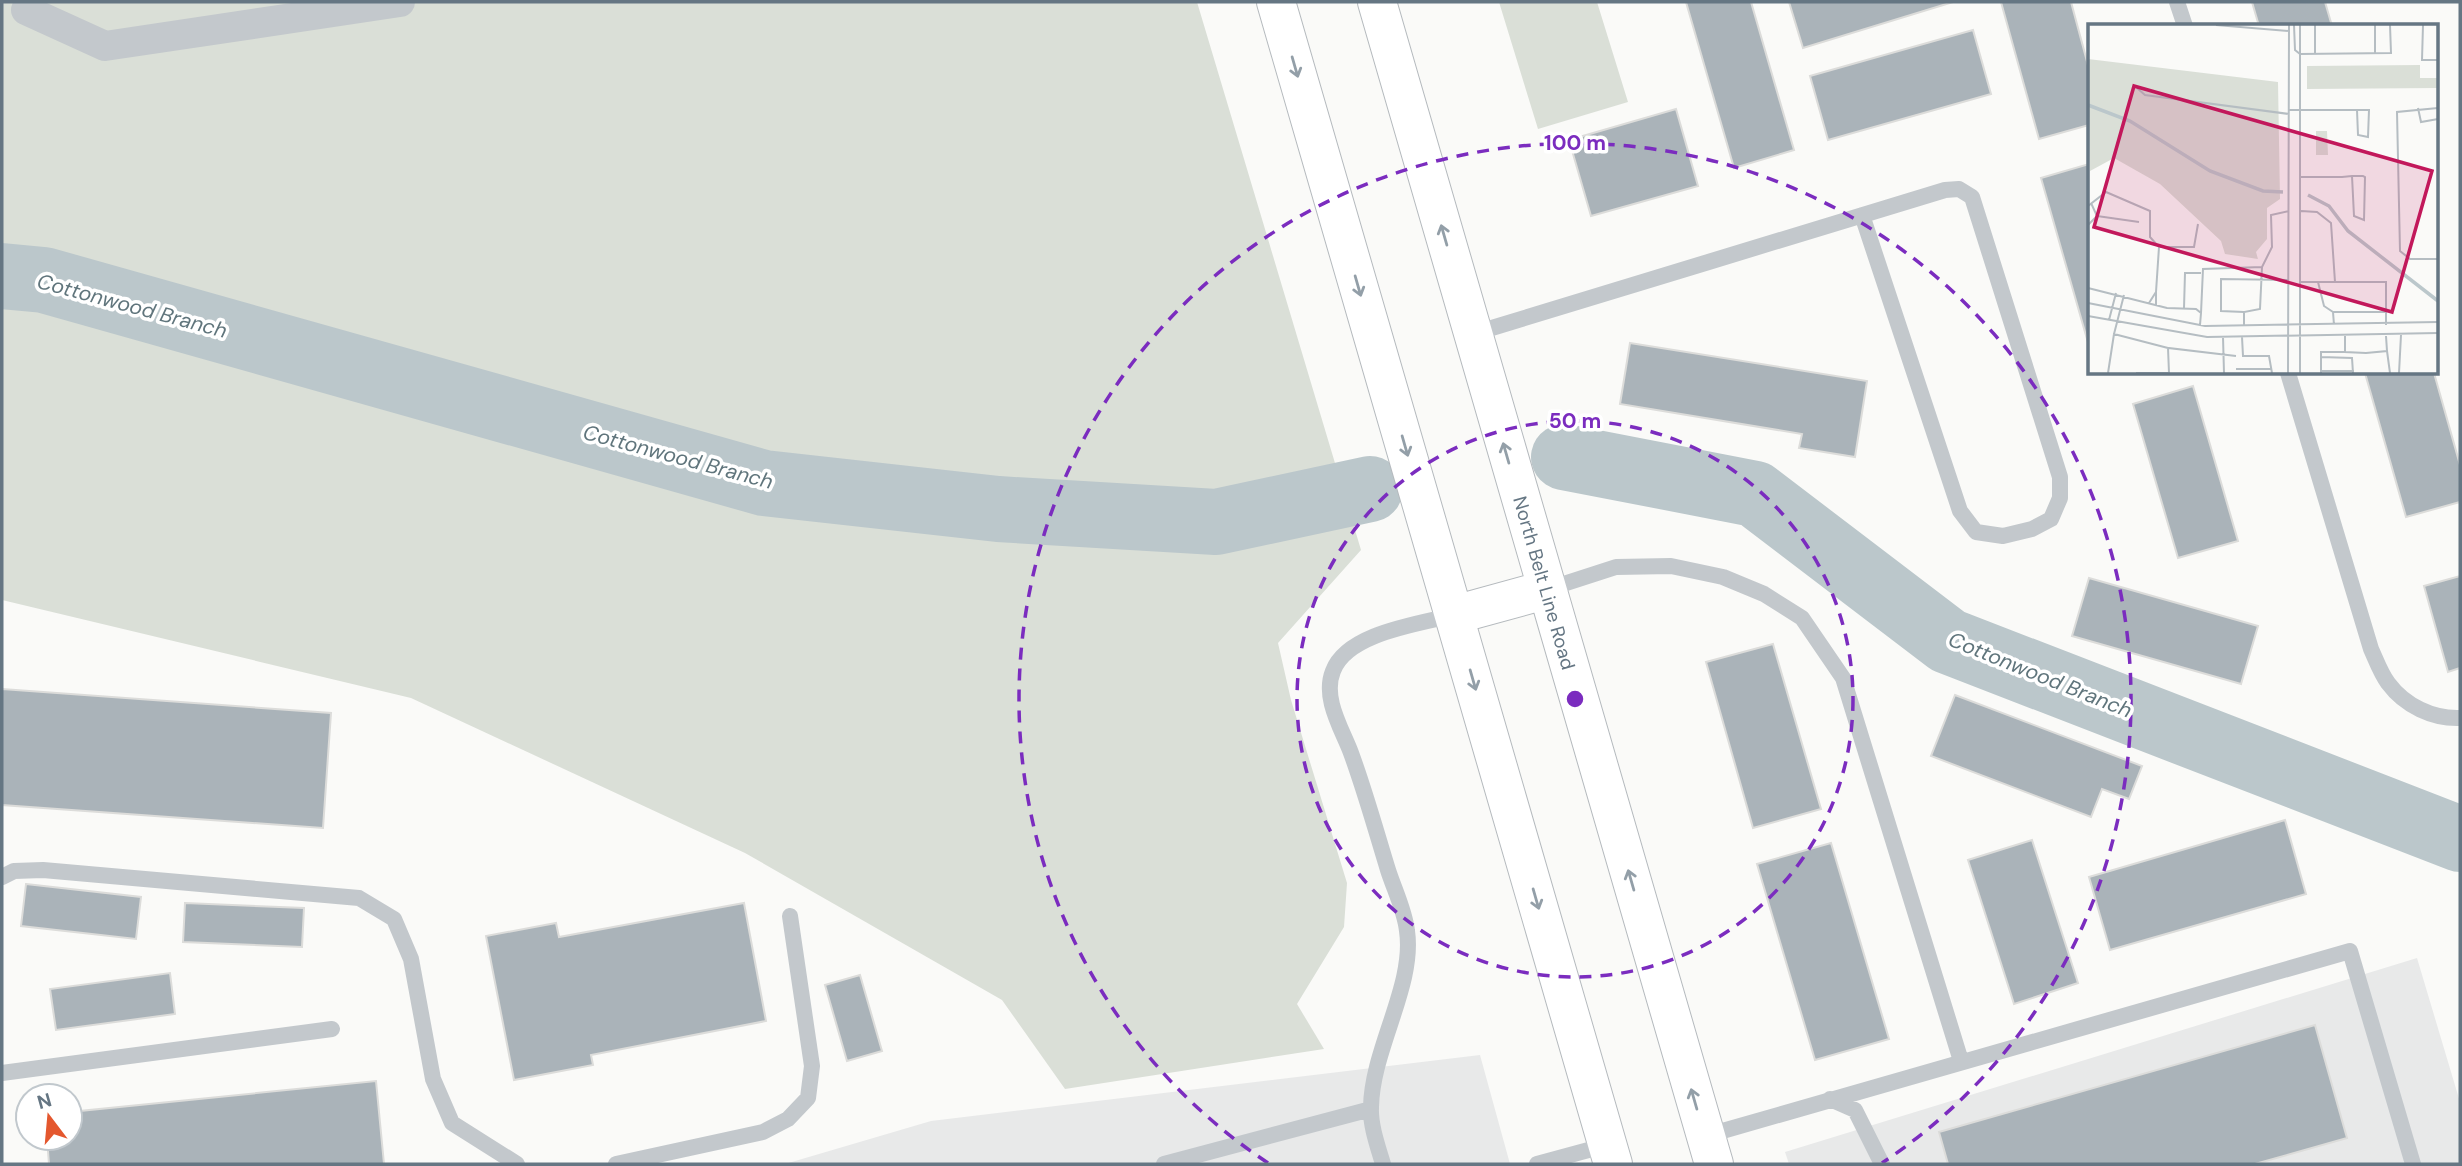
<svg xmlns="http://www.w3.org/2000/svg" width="2462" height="1166" font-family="'DM Sans',sans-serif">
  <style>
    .built { fill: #e8e9e9 }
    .green { fill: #dadfd7 }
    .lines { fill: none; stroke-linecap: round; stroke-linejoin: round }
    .river { stroke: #bbc7cb; stroke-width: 66 }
    .building { fill: #aab3b9; stroke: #dcdcda; stroke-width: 2 }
    .primary-casing { stroke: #b5babe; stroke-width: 40 }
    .service { stroke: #c3c8cc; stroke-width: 16 }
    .minor { stroke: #c3c8cc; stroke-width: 30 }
    .primary { stroke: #fff; stroke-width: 38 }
    .oneway { stroke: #939fa8 }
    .ring { fill: none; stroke: #7b2cbf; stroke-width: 3.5; stroke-dasharray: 12 9 }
    .labels { text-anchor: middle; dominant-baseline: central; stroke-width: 7; stroke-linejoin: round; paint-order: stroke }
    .street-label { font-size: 19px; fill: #657683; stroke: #fff }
    .water-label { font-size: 21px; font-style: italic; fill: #60757c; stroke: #fff }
    .inset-river { fill: none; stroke: #bbc7cb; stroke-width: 3.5 }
    .inset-road { fill: none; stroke: #b5bdc2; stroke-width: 2 }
    .view { fill: #c2185b; fill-opacity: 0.15; stroke: #c2185b; stroke-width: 3.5 }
    .inset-edge { fill: none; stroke: #657683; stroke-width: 3.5 }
    .centre { fill: #7b2cbf; stroke: #fff; stroke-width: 3.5 }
    .ring-label { font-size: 21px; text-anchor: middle; font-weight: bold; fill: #7b2cbf; stroke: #fff; stroke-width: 7; stroke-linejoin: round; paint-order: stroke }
  </style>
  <rect width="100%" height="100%" fill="#fafaf8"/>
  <path class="built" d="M2417 958 2460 1102V1164H1789L1785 1152Z
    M1480 1055 1510 1164H785L931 1121Z"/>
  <path class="green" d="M2 2H1197L1361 550 1278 643 1291 700 1347 883 1344 927 1297 1004 1324 1049 1065 1089 1002 1000 745 853 411 698 2 600Z
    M1499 2H1597L1628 102 1538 129Z"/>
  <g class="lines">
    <path class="river" d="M2 276 44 280 764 483 998 509 1216 522 1370 489
      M1564 457 1755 494 1948 641 2460 839"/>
  </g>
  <path class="building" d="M1686 2H1751L1794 150 1734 168Z
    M1789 2H1953L1803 48Z
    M2001 2H2071L2089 69V125L2039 139Z
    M2252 2H2325L2332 26H2259Z
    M1973 30 1991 94 1828 140 1810 76Z
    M1676 109 1698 186 1591 216 1569 140Z
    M2089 164V346L2041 178Z
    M1630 343 1867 381 1855 457 1799 448 1802 434 1620 404Z
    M2365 373H2434L2460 465V502L2406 517Z
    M2193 386 2238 541 2178 558 2133 404Z
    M2460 576V668L2448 672 2424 586Z
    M2089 578 2258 626 2241 684 2072 636Z
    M1773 644 1821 809 1753 828 1706 662Z
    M2 689 331 713 323 828 2 805Z
    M1955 695 2142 766 2129 799 2102 789 2091 817 1931 756Z
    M2285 820 2306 894 2110 950 2089 877Z
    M2032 840 2078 983 2014 1004 1968 860Z
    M1831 843 1889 1039 1815 1060 1757 864Z
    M26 884 141 897 136 939 21 926Z
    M185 903 304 908 302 947 183 942Z
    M744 903 766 1021 591 1055 593 1065 514 1080 486 936 556 923 559 937Z
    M170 973 175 1014 56 1030 50 989Z
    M860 975 882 1051 847 1061 825 985Z
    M2315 1025 2347 1138 2255 1164H1948L1939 1132Z
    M376 1081 384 1164H49L47 1138H70V1112Z"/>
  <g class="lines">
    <defs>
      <path id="primary" d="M1276 2 1613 1164
        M1377 2 1714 1164
        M1454 615 1545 590"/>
    </defs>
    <use href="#primary" class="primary-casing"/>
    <path class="service" d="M2177 2 2185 26
      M1472 334C1630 286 1787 238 1945 190L1959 189 1972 197 2060 477V498L2051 519 2032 529 2003 536 1976 532 1960 511 1862 215
      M2288 373 2371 649C2376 660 2381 674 2388 683 2405 706 2433 719 2460 718
      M1548 589 1616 567 1671 566 1723 577 1764 594 1802 618 1843 678 1961 1061
      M2 877 14 871 43 870 359 898 394 919 411 959 433 1079 452 1123 517 1164
      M2 1073 332 1029
      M1830 1099 1855 1110 1882 1164
      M1705 1136 2350 951 2413 1164
      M616 1164 763 1132 788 1119 808 1098 812 1066 790 916
      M1164 1164 1371 1109
      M1383 1164C1378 1147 1370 1125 1371 1107 1372 1049 1415 985 1407 931 1405 911 1394 889 1388 870 1376 831 1365 791 1351 753 1342 729 1322 698 1333 671 1347 633 1419 624 1454 615
      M1537 1164 1607 1145"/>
    <path class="minor" d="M26 10 105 46 400 2"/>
    <use href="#primary" class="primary"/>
  </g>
  <defs><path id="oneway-shaft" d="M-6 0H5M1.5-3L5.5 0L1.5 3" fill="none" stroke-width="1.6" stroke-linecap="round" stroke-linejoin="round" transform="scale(1.75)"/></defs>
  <g class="oneway">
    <use href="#oneway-shaft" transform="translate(1295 67) rotate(74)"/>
    <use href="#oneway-shaft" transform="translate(1444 235) rotate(-106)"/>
    <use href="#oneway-shaft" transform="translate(1358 286) rotate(74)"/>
    <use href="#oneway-shaft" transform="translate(1405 446) rotate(74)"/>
    <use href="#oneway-shaft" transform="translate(1506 453) rotate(-106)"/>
    <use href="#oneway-shaft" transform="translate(1473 680) rotate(74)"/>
    <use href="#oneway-shaft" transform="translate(1631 880) rotate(-106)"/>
    <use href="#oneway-shaft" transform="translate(1536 899) rotate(74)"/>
    <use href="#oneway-shaft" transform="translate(1694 1099) rotate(-106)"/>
  </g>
  <g class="ring">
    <circle cx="1575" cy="699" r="278"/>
    <path d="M1268 1163A556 556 0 1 1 1882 1163"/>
  </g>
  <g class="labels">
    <g class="street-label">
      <text transform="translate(1544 583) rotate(74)">North Belt Line Road</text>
    </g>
    <g class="water-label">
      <text transform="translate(132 306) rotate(15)">Cottonwood Branch</text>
      <text transform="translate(678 457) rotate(15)">Cottonwood Branch</text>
      <text transform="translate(2040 675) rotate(22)">Cottonwood Branch</text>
    </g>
  </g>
  <g transform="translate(2088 24)">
    <rect width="350" height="350" fill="#fafaf8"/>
    <path d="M0 35 190 58 192 175 179 184V215L168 228 170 235 137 230 133 217 72 160 26 134 2 147ZM332 41V54H350V64L219 65V42ZM228 107H239L240 131H228Z" fill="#dadfd7"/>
    <path class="inset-river" d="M0 81 42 97 122 147 175 167 195 168M220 171 241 182 260 207 350 277"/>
    <path class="inset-road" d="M128 1 201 7M206 1 207 26 212 30M212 1V349M287 1V29M335 1 334 36H350M212 30 303 29 302 1M227 30V1M49 64 57 71 201 90M330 84 333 98 350 95M350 84 309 88 312 227 322 235H350M201 86H281L280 113 270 111 269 86M213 153H254L264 152H275L277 153 276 196 266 192 264 152M0 182 18 168 62 187V213L71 223 68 268M213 187 229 188 243 199 247 258M9 192 51 198M0 201 9 192 3 179M71 223H106L110 200M213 258H298V301M230 258 236 282 245 288 246 301M0 264 79 284 108 285 113 289 112 301M36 271 26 310 80 324M0 279 117 302 350 298M61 279 68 268V281M96 284 97 249H113M156 288 133 287V255L200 256M245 288H298M113 289 115 245 174 243M0 292 119 313 350 309M21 296 28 269M156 301V288L172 285 174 243 184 223 183 191 201 187M257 312V328L278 329 299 327 298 312M135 313 136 349M154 313 155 332H181L184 349M299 327 302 349M233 333 264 334 265 349M148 345H184M233 347H266M20 349 26 310M48 349H81M81 349 80 324 148 332M200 349 201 1M233 349V328H257M311 349 313 311"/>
    <path class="view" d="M46 62 344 147 304 288 6 203Z"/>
    <rect width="350" height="350" class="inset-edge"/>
  </g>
  <circle cx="1575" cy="699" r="10" class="centre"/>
  <g class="ring-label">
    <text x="1575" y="150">100 m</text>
    <text x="1575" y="428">50 m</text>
  </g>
  <rect width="2462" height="1166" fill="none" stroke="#657683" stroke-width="7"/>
  <g transform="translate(49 1117) rotate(344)"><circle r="33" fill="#ffffff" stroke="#c1c8cd" stroke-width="2"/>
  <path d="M0-5L12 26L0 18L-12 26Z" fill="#e4572e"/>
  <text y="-10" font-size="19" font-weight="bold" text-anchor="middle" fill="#657683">N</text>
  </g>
</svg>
